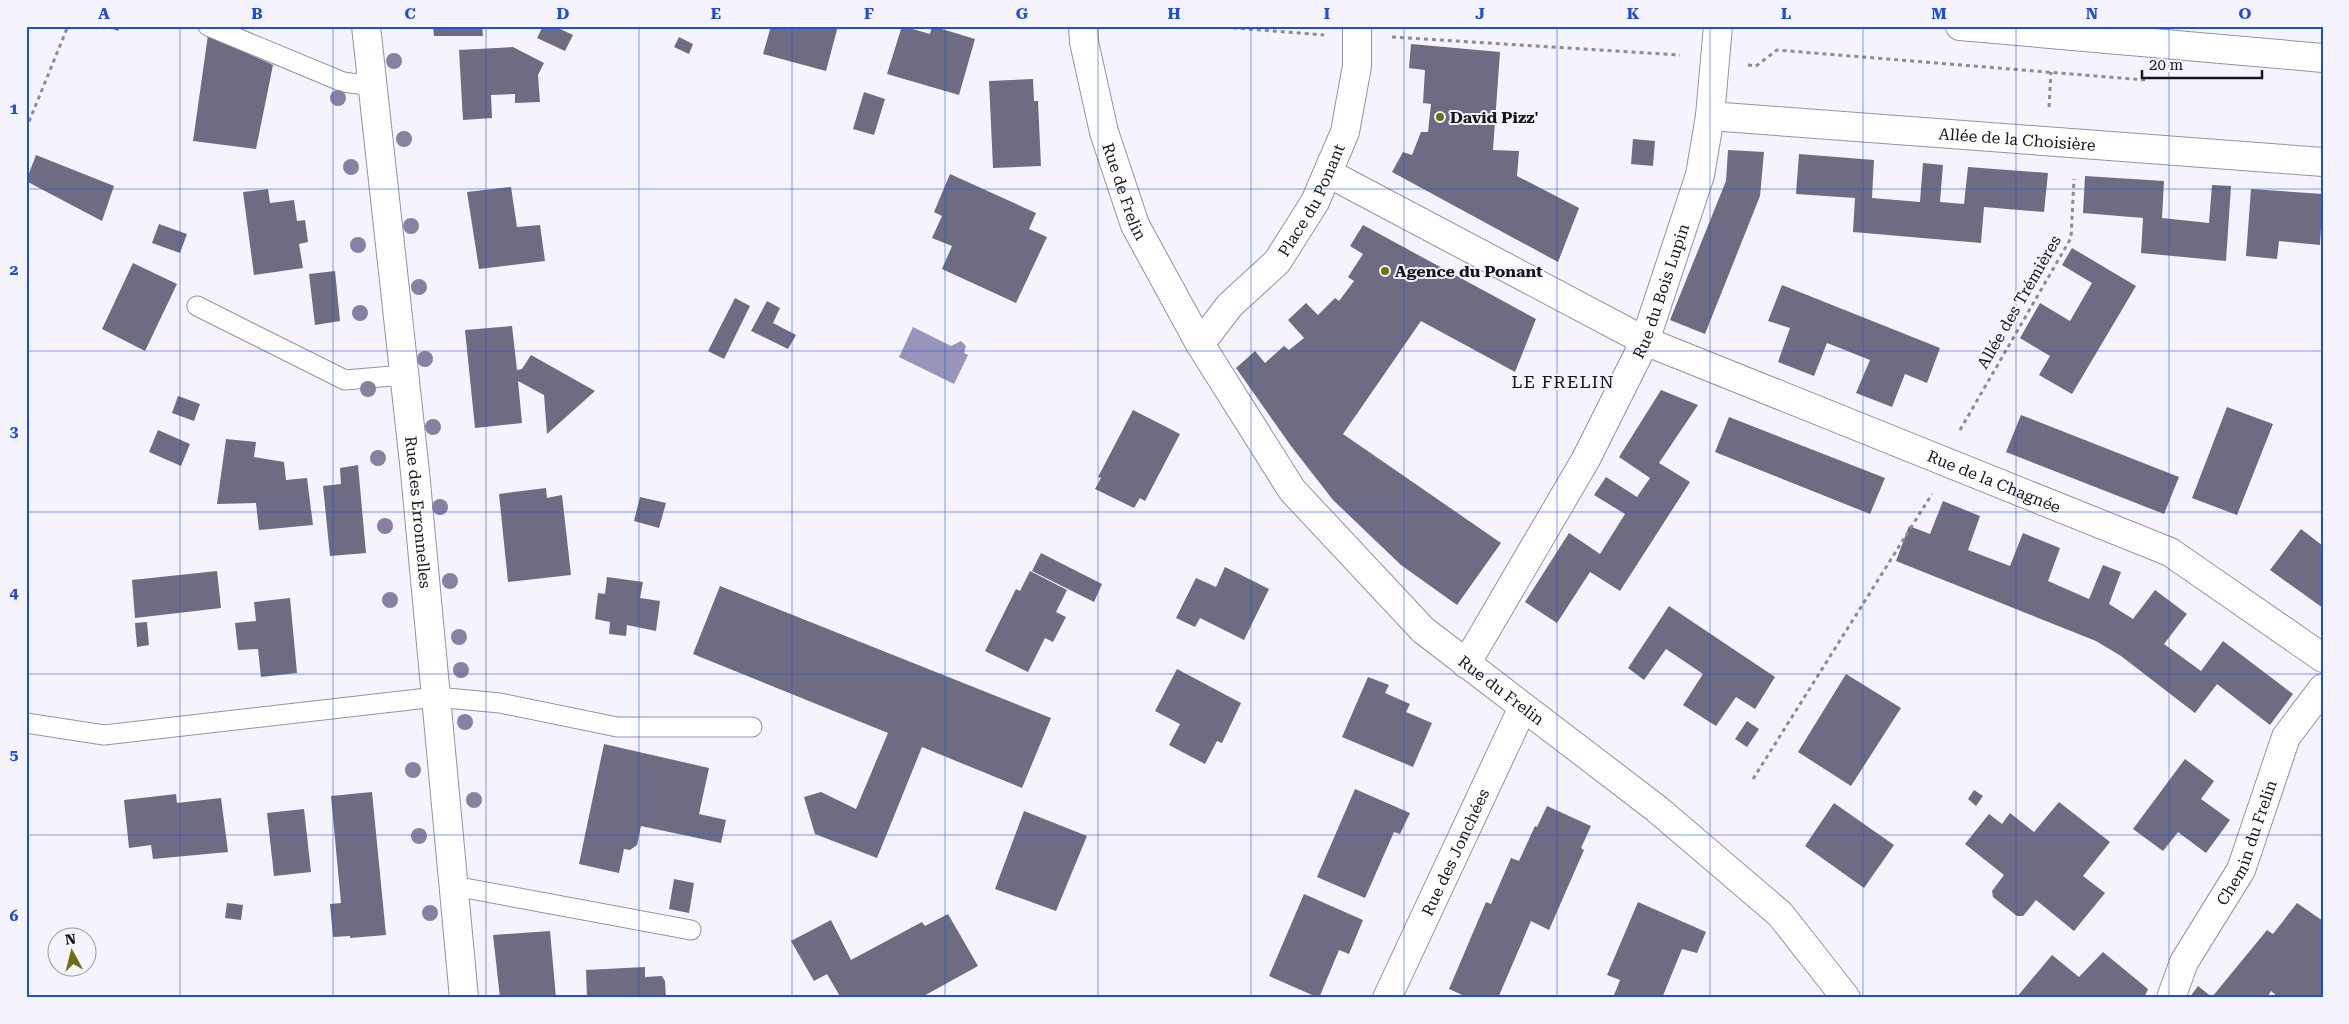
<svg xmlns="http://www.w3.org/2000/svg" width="2349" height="1024" font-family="'Roboto Serif',serif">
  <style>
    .water { fill: #9895ba }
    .building { fill: #6e6c83 }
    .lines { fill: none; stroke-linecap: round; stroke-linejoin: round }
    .lane-casing { stroke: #9492ab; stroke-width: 21 }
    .street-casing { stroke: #9492ab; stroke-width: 30 }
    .secondary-casing { stroke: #9492ab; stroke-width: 30 }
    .path { stroke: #8d8c96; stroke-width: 3; stroke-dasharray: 4 4; stroke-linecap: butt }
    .lane { stroke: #fff; stroke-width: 19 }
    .street { stroke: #fff; stroke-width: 28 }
    .secondary { stroke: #fff; stroke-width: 28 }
    .tree { fill: #8781a1 }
    .grid { fill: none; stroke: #1d4ed8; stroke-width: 1; stroke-opacity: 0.55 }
    .poi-dot { fill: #707013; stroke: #f4f3fe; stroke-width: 2 }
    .labels { text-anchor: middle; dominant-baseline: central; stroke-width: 4; stroke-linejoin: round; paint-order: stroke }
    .poi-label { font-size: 16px; font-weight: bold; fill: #17161f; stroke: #f4f3fe; text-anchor: start }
    .street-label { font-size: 16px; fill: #17161f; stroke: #f4f3fe }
    .neighbourhood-label { font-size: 18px; letter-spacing: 1px; fill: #17161f; stroke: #f4f3fe }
    .neatline { fill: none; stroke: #1d4ed8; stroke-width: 2 }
    .grid-label { font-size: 16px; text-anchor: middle; font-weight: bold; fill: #1d4ed8 }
  </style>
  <rect width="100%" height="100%" fill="#f4f3fe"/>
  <path class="water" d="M913 327 951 346 961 341 966 346 964 353 968 355 954 384 899 357Z"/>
  <path class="building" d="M105 26H120L118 31Z
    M433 26H482L483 36H434Z
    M543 26H554L573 35 565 51 537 38Z
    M771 26H838L826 71 763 54Z
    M902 26 930 34 932 26 975 39 959 95 887 74Z
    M208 35 273 65 256 149 193 141Z
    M679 37 693 44 689 54 674 47Z
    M1411 44 1500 52 1493 150 1519 151 1517 176 1579 208 1558 262 1392 172 1403 152 1412 155 1421 132H1428L1431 104 1423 103 1425 70 1409 68Z
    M513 47 544 63 538 75 540 102 515 103V94L491 95 492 118 463 120 459 50Z
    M1033 79 1034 101H1038L1041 166 993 168 989 81Z
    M864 92 885 99 874 135 853 129Z
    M1633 139 1655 141 1653 166 1631 164Z
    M1728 150 1764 152 1760 196 1705 334 1670 320 1726 181Z
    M1799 154 1874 160 1872 198 1920 202 1923 163 1943 165 1940 202 1964 204 1968 167 2048 173 2044 212 1984 207 1981 243 1853 232 1855 198 1796 194Z
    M36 155 114 186 102 221 26 181Z
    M950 174 1036 213 1029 229 1047 237 1016 303 942 269 952 246 932 238 942 216 934 212Z
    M2085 176 2164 181 2162 218 2209 223 2212 185 2231 186 2226 261 2141 253 2143 218 2083 213Z
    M511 187 517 227 540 225 545 261 479 269 467 192Z
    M268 189 270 203 294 200 297 221 305 220 308 242 299 244 303 268 254 275 243 192Z
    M2251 189 2323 194 2320 245 2279 241 2277 259 2246 256Z
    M159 224 187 234 180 253 152 243Z
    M1363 225 1536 319 1515 372 1421 321 1343 434 1501 543 1457 605 1401 565 1333 500 1291 446 1236 368 1255 351 1265 363 1284 346 1289 350 1304 338 1288 320 1306 303 1318 315 1335 298 1339 301 1354 281 1348 277 1363 254 1350 246Z
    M2072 248 2136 286 2072 394 2039 375 2050 356 2020 338 2040 303 2070 321 2092 283 2062 265Z
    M133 263 177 284 145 351 102 329Z
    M335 271 340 321 315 325 309 274Z
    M1782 285 1940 348 1927 383 1905 374 1892 407 1856 393 1870 360 1827 343 1814 376 1778 362 1790 328 1768 321Z
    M735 298 750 306 724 359 708 351Z
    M767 301 780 308 773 323 796 335 788 349 751 331Z
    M512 326 517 370 522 369 531 355 595 391 547 434 544 395 518 381 522 423 475 428 465 330Z
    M1661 390 1698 405 1659 463 1690 482 1620 591 1590 572 1557 623 1525 602 1569 533 1600 554 1625 514 1594 495 1606 477 1637 497 1650 478 1619 457Z
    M178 396 200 404 194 421 172 413Z
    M2227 407 2273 424 2237 515 2192 498Z
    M1133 410 1180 434 1145 501 1140 498 1134 508 1095 489 1101 478 1098 477Z
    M2021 415 2179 477 2164 514 2006 452Z
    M1729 417 1885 478 1870 514 1715 452Z
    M158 430 190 444 181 466 149 452Z
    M226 439 256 442 254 457 284 462 286 480 307 478 313 525 259 530 256 503 217 504Z
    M358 465 366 553 330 556 323 486 341 484 340 468Z
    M546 488 547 498 562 495 571 575 508 582 499 494Z
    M640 497 666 503 659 528 634 521Z
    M1943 501 1980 516 1968 550 2010 566 2023 533 2060 548 2048 581 2089 599 2103 565 2121 572 2109 604 2133 619 2155 590 2187 614 2164 644 2201 671 2223 641 2293 694 2270 725 2217 684 2195 713 2121 656 2096 641 1896 561 1909 526 1930 534Z
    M2301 529 2323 546V608L2270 570Z
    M1041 553 1102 584 1094 602 1032 571Z
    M1225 567 1269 589 1244 640 1200 618 1195 627 1176 618 1196 578 1216 587Z
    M217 571 221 608 135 618 132 580Z
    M1030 571 1067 590 1056 612 1066 617 1053 642 1045 638 1028 672 985 651 1016 589 1020 591Z
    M607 577 643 582 640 598 660 601 656 631 627 625 626 636 609 634 610 622 595 619 598 593 605 594Z
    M720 586 1051 718 1022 788 922 747 877 858 815 834 804 797 821 792 856 809 888 733 693 654Z
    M290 598 297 673 261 677 258 649 238 650 235 623 256 621 254 602Z
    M1669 606 1775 677 1755 709 1736 697 1716 726 1683 705 1703 674 1666 649 1644 680 1628 668Z
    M147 622 149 645 137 647 135 623Z
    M1177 669 1241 703 1222 743 1217 741 1205 764 1169 745 1180 724 1155 711Z
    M1846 674 1901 708 1851 786 1798 752Z
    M1368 677 1389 685 1385 693 1410 704 1406 712 1432 723 1413 767 1342 737Z
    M1747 721 1759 729 1747 747 1735 739Z
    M604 744 709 768 699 814 726 820 721 843 641 826 637 845 630 850 624 849 619 873 579 864Z
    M2185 759 2214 781 2201 799 2230 820 2206 853 2178 832 2163 851 2133 829Z
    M1355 789 1410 813 1400 834 1394 832 1365 898 1317 877Z
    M1974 790 1983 796 1976 806 1968 799Z
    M372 792 386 935 350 938V936L333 937 330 904 341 903 331 796Z
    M176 794 177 803 221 798 228 852 153 859 151 845 129 848 124 800Z
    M2059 802 2110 842 2083 876 2105 893 2074 931 2036 900 2023 916H2017L1993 897 1992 891 2004 875 1965 844 1989 814 2002 824 2010 813 2034 832Z
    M1834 803 1894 845 1864 888 1805 846Z
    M1547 806 1591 826 1581 848 1584 850 1549 930 1531 921 1498 998H1469L1449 989 1486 902 1491 904 1511 858 1519 861 1535 826 1537 827Z
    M304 809 311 872 274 876 267 813Z
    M1024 811 1087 836 1056 911 995 889Z
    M674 879 694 883 689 913 669 909Z
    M1304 894 1363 920 1349 954 1339 950 1319 998 1269 976Z
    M1638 902 1706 932 1697 953 1682 949 1662 998H1613L1620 980 1607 975Z
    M227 903 243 905 241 920 225 918Z
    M2297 903 2323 921V998H2279L2271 991 2267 998H2189L2198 986 2212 997 2267 930 2273 934Z
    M948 914 978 966 920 998H841L827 974 814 981 791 941 831 920 851 960 922 922 925 926Z
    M550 931 556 998H500L493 935Z
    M2103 952 2148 989 2144 998H2016L2052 955 2079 977Z
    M645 967V977L662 976 665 981 666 998H587L586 970Z"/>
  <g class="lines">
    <defs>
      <path id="lane" d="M208 26 343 82 373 86
        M197 306 345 380 404 375
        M26 723 104 735 436 697 500 703 617 727H752
        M454 886 691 930"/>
      <g id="street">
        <path id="s1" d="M1083 26 1084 42 1104 132 1135 225 1200 344 1292 490 1423 630 1657 809 1780 914 1846 998"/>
        <path id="s2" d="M1710 116 2323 162"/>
        <path id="s3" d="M1328 173 1645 341 2170 552 2323 658"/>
        <path id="s4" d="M1200 344 1230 305 1277 262 1315 202 1345 132 1357 66V26"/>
        <path id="s5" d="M1466 664 1586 459 1645 341 1700 175 1710 116 1718 26"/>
        <path id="s6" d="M1387 998 1523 707"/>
        <path id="s7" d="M2171 998 2184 962 2241 870 2286 737 2323 688"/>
      </g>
      <g id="secondary">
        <path id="s8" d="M366 26 415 472 464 998"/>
        <path d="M1960 26 2323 58"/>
      </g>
    </defs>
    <use href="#lane" class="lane-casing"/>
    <use href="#street" class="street-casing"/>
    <use href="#secondary" class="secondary-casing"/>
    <path class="path" d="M1209 26 1324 35
      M1392 37 1680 55
      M1748 65 1756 66 1777 50 2145 80
      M2049 107 2051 72
      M26 129 68 26
      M1960 430 2071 238 2074 179
      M1753 779 1932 494"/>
    <use href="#lane" class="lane"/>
    <use href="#street" class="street"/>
    <use href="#secondary" class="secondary"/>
  </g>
  <g class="tree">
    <circle cx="394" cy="61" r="8"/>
    <circle cx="338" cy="98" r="8"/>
    <circle cx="404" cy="139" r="8"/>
    <circle cx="351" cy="167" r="8"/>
    <circle cx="411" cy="226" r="8"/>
    <circle cx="358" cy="245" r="8"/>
    <circle cx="419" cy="287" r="8"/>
    <circle cx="360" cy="313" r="8"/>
    <circle cx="425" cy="359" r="8"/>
    <circle cx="368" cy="389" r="8"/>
    <circle cx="433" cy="427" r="8"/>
    <circle cx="378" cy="458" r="8"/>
    <circle cx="440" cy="507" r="8"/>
    <circle cx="385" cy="526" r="8"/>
    <circle cx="450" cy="581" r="8"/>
    <circle cx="390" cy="600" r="8"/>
    <circle cx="459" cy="637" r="8"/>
    <circle cx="461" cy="670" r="8"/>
    <circle cx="465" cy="722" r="8"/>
    <circle cx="413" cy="770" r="8"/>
    <circle cx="474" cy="800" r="8"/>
    <circle cx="419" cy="836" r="8"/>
    <circle cx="430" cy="913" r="8"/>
  </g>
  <path class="grid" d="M180 26V998M333 26V998M486 26V998M639 26V998M792 26V998M945 26V998M1098 26V998M1251 26V998M1404 26V998M1557 26V998M1710 26V998M1863 26V998M2016 26V998M2169 26V998M26 189H2323M26 351H2323M26 512H2323M26 674H2323M26 835H2323"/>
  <g class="poi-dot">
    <circle cx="1440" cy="117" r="5"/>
    <circle cx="1385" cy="271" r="5"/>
  </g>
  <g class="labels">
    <g class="poi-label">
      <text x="1450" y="117">David Pizz'</text>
      <text x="1395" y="271">Agence du Ponant</text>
    </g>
    <g class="street-label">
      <text stroke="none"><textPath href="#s2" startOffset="308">Allée de la Choisière</textPath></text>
      <text stroke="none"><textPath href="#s1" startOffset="171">Rue de Frelin</textPath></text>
      <text stroke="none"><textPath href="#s4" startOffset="184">Place du Ponant</textPath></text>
      <text stroke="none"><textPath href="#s5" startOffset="422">Rue du Bois Lupin</textPath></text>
      <text transform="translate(2019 302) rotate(-60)">Allée des Trémières</text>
      <text stroke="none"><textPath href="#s3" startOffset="735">Rue de la Chagnée</textPath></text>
      <text stroke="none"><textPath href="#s8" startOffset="489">Rue des Erronnelles</textPath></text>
      <text stroke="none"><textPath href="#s1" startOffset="805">Rue du Frelin</textPath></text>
      <text stroke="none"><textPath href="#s7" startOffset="174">Chemin du Frelin</textPath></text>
      <text stroke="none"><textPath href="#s6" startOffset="161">Rue des Jonchées</textPath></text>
    </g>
    <g class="neighbourhood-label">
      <text x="1563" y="381">LE FRELIN</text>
    </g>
  </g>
  <rect width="2349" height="1024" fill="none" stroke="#f4f3fe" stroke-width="55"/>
  <g transform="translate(72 952) rotate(353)"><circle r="24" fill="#f4f3fe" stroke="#9c9ba5"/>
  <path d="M0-4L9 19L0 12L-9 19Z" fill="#707013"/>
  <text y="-8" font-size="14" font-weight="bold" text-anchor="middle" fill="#17161f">N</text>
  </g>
  <path d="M2142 70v8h120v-8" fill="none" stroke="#17161f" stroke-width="2.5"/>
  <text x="2149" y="70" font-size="15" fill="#17161f" stroke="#f4f3fe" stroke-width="4" paint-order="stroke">20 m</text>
  <rect x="28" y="28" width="2294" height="968" class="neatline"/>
  <g class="grid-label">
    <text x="104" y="19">A</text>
    <text x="257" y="19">B</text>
    <text x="410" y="19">C</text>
    <text x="563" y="19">D</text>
    <text x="716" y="19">E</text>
    <text x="869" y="19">F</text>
    <text x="1022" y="19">G</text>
    <text x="1174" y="19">H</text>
    <text x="1327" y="19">I</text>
    <text x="1480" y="19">J</text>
    <text x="1633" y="19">K</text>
    <text x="1786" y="19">L</text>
    <text x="1939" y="19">M</text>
    <text x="2092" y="19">N</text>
    <text x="2245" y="19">O</text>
    <text x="14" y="114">1</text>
    <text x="14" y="275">2</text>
    <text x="14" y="437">3</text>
    <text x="14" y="598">4</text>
    <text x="14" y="760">5</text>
    <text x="14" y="921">6</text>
  </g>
</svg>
